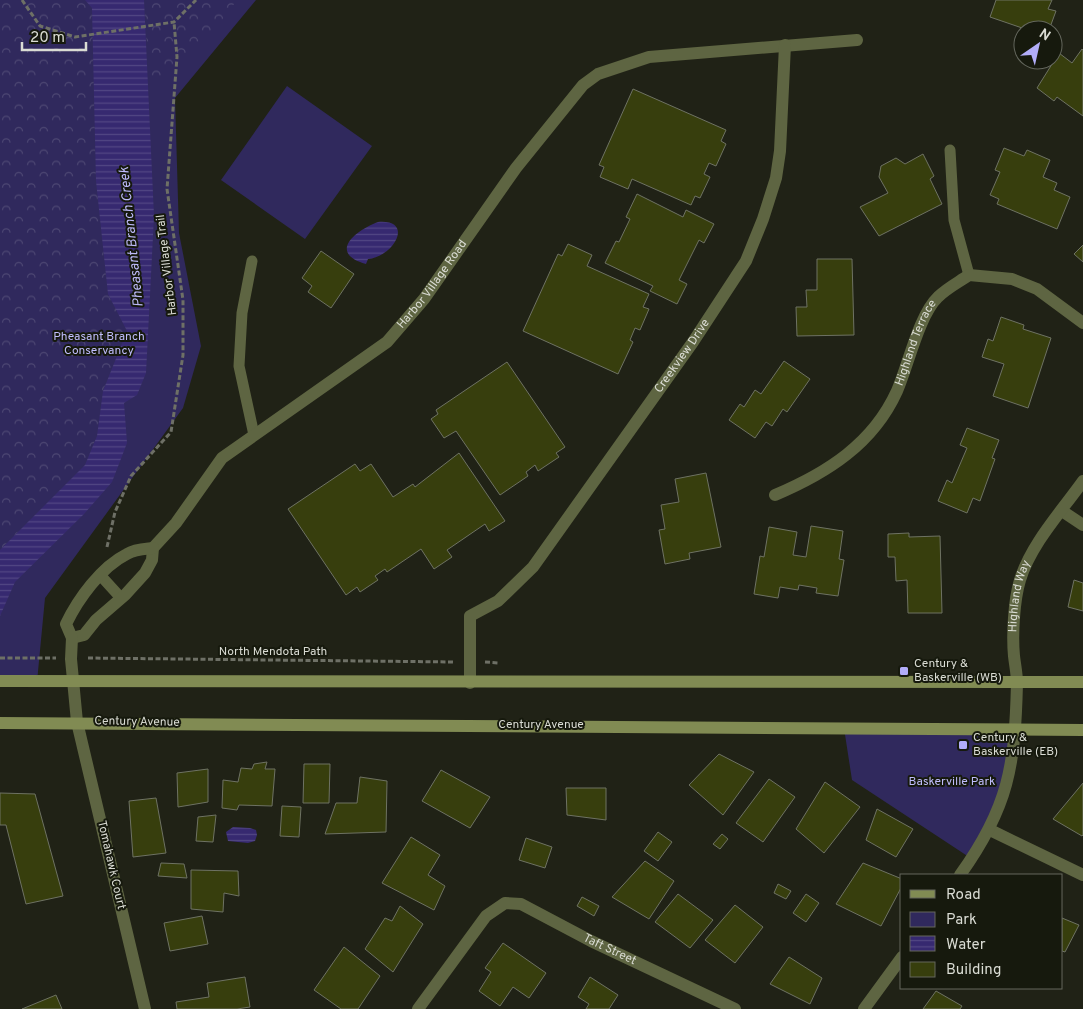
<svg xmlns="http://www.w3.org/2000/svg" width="1083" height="1009" font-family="Overpass,sans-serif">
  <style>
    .green { fill: #30295d }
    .forest { fill: url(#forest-crowns) }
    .water { fill: url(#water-rules) }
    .building { fill: #373e0d; stroke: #6e7263 }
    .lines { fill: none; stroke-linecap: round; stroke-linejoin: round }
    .path { stroke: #6e7066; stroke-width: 3; stroke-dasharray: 5 2.5; stroke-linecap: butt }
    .lane { stroke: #5e6542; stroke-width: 11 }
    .street { stroke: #5e6542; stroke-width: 12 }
    .secondary { stroke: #818b53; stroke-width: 12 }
    .poi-dot { fill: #b2adf9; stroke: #16190d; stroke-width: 2 }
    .labels { text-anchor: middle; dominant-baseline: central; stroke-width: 4; stroke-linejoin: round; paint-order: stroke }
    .street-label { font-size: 12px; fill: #dadcd4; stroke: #16190d }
    .park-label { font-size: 12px; fill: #c0bdfc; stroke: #16190d }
    .poi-label { font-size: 12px; fill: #dadcd4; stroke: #16190d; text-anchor: start }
    .water-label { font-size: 14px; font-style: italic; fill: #bdbaf9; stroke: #16190d }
  </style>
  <defs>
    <pattern id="forest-crowns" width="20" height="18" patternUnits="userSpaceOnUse" patternTransform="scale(1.25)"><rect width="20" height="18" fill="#30295d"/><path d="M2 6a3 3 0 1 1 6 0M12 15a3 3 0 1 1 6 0" fill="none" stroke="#4d4773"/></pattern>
    <pattern id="water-rules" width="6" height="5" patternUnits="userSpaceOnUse" patternTransform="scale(1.25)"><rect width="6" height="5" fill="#362970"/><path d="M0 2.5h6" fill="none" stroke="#524784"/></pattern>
  </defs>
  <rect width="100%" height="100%" fill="#202216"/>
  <path class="green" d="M0 0H256L175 98 179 233 201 346 183 408 45 598 37 682 0 681Z
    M287 86 372 146 305 239 221 180Z
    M844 728 1014 730 1011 768 972 859 852 780Z"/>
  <path class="forest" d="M0 0H85L92 8 96 181 108 294 127 331 103 391 97 436 85 465 0 550Z
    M144 0H237L209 38 150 93Z"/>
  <path class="water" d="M85 0H144L154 216 146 373 137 395 124 403 127 443 112 482 84 514 15 582 0 616V550L85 465 97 436 103 391 127 331 108 294 96 181 92 8Z
    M378 222C415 219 394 257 368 259L366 264C327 253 356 230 378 222Z
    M233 827 250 828 256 830 257 835 255 841 248 843 228 841 226 832Z"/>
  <path class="building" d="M996 0H1052L1048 9 1056 11 1049 30H1028L990 17Z
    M1082 49 1083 50V116L1057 97 1054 101 1037 88 1059 53 1072 63Z
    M633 89 726 130 721 141 726 144 716 166 709 163 704 174 710 177 700 198 695 196 691 205 632 179 628 189 600 177 604 167 599 165Z
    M1004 148 1024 156 1027 150 1050 160 1043 177 1057 183 1054 190 1070 197 1057 229 997 204 999 199 990 195 1000 172 995 170Z
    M923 154 934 176 930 179 942 204 879 236 860 207 888 193 879 177 881 166 896 158 905 164Z
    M637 194 683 217 686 210 714 224 704 243 699 240 679 280 687 284 677 304 650 291 653 286 605 263 616 241 619 242 630 219 626 217Z
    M568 244 592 255 587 266 649 294 643 307 649 309 640 330 635 328 630 340 633 342 618 374 523 331 558 254 562 256Z
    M1083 245V262L1074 254Z
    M321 251 354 274 331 308 308 292 312 286 302 278Z
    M817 259H852L854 335 797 336 796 307H807L806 290H817Z
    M1001 317 1024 325 1023 329 1051 338 1028 408 993 396 1004 364 982 357 988 339 993 341Z
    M784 361 810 379 787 412 783 409 772 426 766 422 755 438 729 420 740 404 744 407 755 390 761 394Z
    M507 362 565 447 556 453 559 457 538 471 535 465 526 472 528 476 500 495 456 431 444 438 431 419 438 414 436 410Z
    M967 428 999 440 992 458 995 459 980 501 973 498 967 513 938 501 947 480 952 483 967 448 960 445Z
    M459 453 505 521 489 531 485 524 447 550 452 557 434 569 421 549 387 572 385 569 375 576 378 580 360 592 357 587 346 595 288 509 355 464 360 471 371 464 393 497 413 484 415 487Z
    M706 473 721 547 689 553 690 559 665 564 659 530 665 529 661 505 679 502 675 479Z
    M811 526 843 531 839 559 844 560 838 596 816 593 817 588 799 585 798 590 780 587 778 598 754 594 760 556 764 557 769 527 797 532 793 555 806 557Z
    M909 533V537L940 536 942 613H908L907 580 896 581 895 557H888V534Z
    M1074 580 1083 583V611L1068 607Z
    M719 754 754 772 723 815 689 785Z
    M267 762 265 769H275L272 806 239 805 237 810 222 808 223 780 238 782 241 768 252 769 254 764Z
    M304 764H330L329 803H303Z
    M208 769V802L178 807 177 773Z
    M441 770 490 797 470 828 422 801Z
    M360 777 387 781 386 832 325 834 336 803H357Z
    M769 779 795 797 763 842 736 823Z
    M825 782 860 807 824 853 796 829Z
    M1083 783V835L1082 836 1053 819Z
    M566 788H606V820L567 815Z
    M0 793 35 794 63 896 26 904 6 825H0Z
    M156 798 166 853 133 857 129 801Z
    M282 806 301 807 299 837 280 836Z
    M877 809 913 829 896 857 866 840Z
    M216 815 213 842 196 841 198 817Z
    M658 832 672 842 658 861 644 851Z
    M722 834 728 839 720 849 713 844Z
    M411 837 440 855 428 875 445 886 434 910 382 883Z
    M526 838 552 847 545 868 519 860Z
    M645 861 674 881 649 919 612 897Z
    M161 863 184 864 187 878 158 876Z
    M863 863 902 879V886L881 926 836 904Z
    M191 870 238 871 239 896 224 893 223 912 191 909Z
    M778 884 791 891 786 899 774 893Z
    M678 894 713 920 690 948 655 922Z
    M806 894 819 903 806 922 793 913Z
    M582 897 599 906 594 916 577 906Z
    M735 905 763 927 735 963 705 940Z
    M400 906 423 924 393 972 365 949 385 918 392 921Z
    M202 916 208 944 170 951 164 923Z
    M1062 918 1079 925 1065 952 1062 951Z
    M503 943 546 973 529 998 513 987 500 1006 479 991 491 972 485 968Z
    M344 947 380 976 358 1009H341L314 990Z
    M789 957 822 978 810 1004 770 984Z
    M245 977 250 1007 237 1009H177L176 1002 209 997 207 983Z
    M590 977 618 995 609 1009H586L589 1004 578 997Z
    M936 991 962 1006 960 1009H923Z
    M56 995 62 1009H22Z"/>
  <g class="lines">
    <path class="path" d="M22 0 40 26 75 37 174 22 196 0
      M107 547 115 512 131 476 171 432 183 355V300L167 189 177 57 174 22
      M0 658H56
      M88 658 454 662
      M485 662 499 663"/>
    <path class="lane" d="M950 150 954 220 969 275
      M252 261 242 313 239 366 254 435
      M101 576 121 598"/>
    <g class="street">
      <path id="s1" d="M775 495C827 473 873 444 897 391 908 366 919 315 938 297 947 288 959 282 969 275L1012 279 1037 289 1083 323"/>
      <path d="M1062 511 1083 525"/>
      <path id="s2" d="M72 638 84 635 96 620 125 595 145 573 152 560 153 548 176 523 222 458 387 342 424 299 516 168 583 85 598 74 649 57 857 40"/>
      <path id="s3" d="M470 683V616L498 601 533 567 693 342 746 261 763 219 776 178 780 151 785 45"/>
      <path d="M990 830 1083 875"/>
      <path id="s4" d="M960 875C1009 807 1015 765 1017 683 1017 674 1015 665 1014 656 1012 635 1014 600 1020 580 1031 544 1061 512 1083 481"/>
      <path d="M145 1009 77 722 71 659 72 638 66 624C78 599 101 567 127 554 135 549 144 549 153 548"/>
      <path id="s5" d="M418 1009 486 916 505 903 521 904 591 941 735 1009"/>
      <path d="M864 1009 902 957"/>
    </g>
    <path class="secondary" d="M0 681 1083 682
      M0 723 1083 730"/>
  </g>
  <g class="poi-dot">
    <rect x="899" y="666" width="10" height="10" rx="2.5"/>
    <rect x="958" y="740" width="10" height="10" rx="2.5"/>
  </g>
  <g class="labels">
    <g class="street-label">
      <text transform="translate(167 265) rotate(-97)">Harbor Village Trail</text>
      <text stroke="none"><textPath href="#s2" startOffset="515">Harbor Village Road</textPath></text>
      <text stroke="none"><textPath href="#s1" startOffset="216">Highland Terrace</textPath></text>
      <text stroke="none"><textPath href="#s3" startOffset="406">Creekview Drive</textPath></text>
      <text stroke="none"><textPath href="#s4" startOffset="292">Highland Way</textPath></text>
      <text x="273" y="652">North Mendota Path</text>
      <text transform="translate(137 722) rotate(1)">Century Avenue</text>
      <text x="541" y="725">Century Avenue</text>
      <text transform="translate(111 865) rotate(77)">Tomahawk Court</text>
      <text stroke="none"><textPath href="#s5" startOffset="254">Taft Street</textPath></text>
    </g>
    <g class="park-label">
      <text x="99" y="337">Pheasant Branch<tspan x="99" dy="14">Conservancy</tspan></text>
      <text x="952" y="782">Baskerville Park</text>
    </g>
    <g class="poi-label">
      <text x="914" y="664">Century &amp;<tspan x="914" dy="14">Baskerville (WB)</tspan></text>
      <text x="973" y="738">Century &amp;<tspan x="973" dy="14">Baskerville (EB)</tspan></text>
    </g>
    <g class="water-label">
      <text transform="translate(132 237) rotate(-96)">Pheasant Branch Creek</text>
    </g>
  </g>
  <rect x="900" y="874" width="162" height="115" fill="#16190d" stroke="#64675d"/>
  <rect x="910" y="890" width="25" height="8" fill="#818b53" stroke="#64675d"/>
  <text x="946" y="899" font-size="15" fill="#dadcd4">Road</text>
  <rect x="910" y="912" width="25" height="15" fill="#30295d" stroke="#64675d"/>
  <text x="946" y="924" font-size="15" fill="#dadcd4">Park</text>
  <rect x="910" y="936" width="25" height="15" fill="url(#water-rules)" stroke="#64675d"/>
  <text x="946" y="949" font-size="15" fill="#dadcd4">Water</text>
  <rect x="910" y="962" width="25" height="15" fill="#373e0d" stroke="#64675d"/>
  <text x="946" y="974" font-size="15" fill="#dadcd4">Building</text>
  <g transform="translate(1038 45) rotate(34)"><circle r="24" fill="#16190d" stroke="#64675d"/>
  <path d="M0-4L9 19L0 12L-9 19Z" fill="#b2adf9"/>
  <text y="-8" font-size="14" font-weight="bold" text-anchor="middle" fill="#dadcd4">N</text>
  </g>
  <path d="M22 42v8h64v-8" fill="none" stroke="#dadcd4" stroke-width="2.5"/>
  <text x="30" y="42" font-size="15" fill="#dadcd4" stroke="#16190d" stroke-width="4" paint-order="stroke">20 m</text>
</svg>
